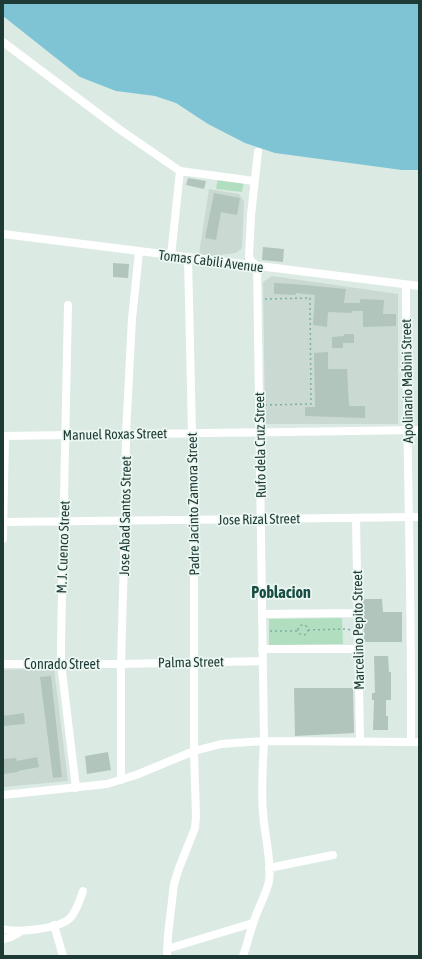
<svg xmlns="http://www.w3.org/2000/svg" width="422" height="959" font-family="'Asap Condensed',sans-serif">
  <style>
    .built { fill: #cadad3 }
    .green { fill: #b2dec0 }
    .water { fill: #7ec4d5 }
    .building { fill: #b1c5bd }
    .lines { fill: none; stroke-linecap: round; stroke-linejoin: round }
    .path { stroke: #7ab1a2; stroke-width: 1.5; stroke-dasharray: 2 3; stroke-linecap: butt }
    .minor { stroke: #fff; stroke-width: 8 }
    .labels { text-anchor: middle; dominant-baseline: central; stroke-width: 3.5; stroke-linejoin: round; paint-order: stroke }
    .street-label { font-size: 14px; fill: #1d3a34; stroke: #ecf7f2 }
    .quarter-label { font-size: 16px; font-weight: bold; fill: #184d43; stroke: #ecf7f2 }
  </style>
  <rect width="100%" height="100%" fill="#dceae4"/>
  <path class="built" d="M209 189 239 194 244 201 242 248 236 253 212 256 199 254Z
    M272 276 398 294V424H265L263 282Z
    M54 668 68 781 3 787V670Z"/>
  <path class="green" d="M218 177 244 181 242 192 216 189Z
    M342 618 343 644 269 645V619Z"/>
  <path class="water" d="M3 3H419V170H402L275 153 245 143 208 124 176 103 155 96 116 91 80 77 3 16Z"/>
  <path class="building" d="M188 178 206 181 204 189 186 185Z
    M214 193 240 198 237 215 221 212 216 240 205 238Z
    M263 247 284 249 283 262 262 260Z
    M113 263 129 264 128 278 113 277Z
    M274 283 294 284 346 289 344 303H360V299L384 300 383 314H396V326L363 327V311H352V313L328 312 327 327 313 325 315 295 296 293V295L274 294Z
    M344 334H354V343H343V348H332V337L344 336Z
    M328 352V369H347L349 406H365V418L305 416V407H315L314 353Z
    M363 599H382L383 612H402V642H364Z
    M374 656H388L389 672H391V700H386V716H388V730H373L374 700H372V693H375Z
    M51 676 62 777 53 778 40 677Z
    M294 688H353L354 733 295 736Z
    M24 713 25 724 3 726V716Z
    M108 752 111 770 87 774 85 756Z
    M37 757 39 767 18 771V772L3 774V759L16 758 17 761Z"/>
  <g class="lines">
    <path class="path" d="M265 299 310 298 311 404 266 405
      M298 630a5 5 0 1 1 10 0a5 5 0 1 1-10 0Z
      M308 630 345 629 352 630
      M270 631H298"/>
    <path class="minor" d="M3 42 119 129 180 171 254 181
      M3 234 419 286
      M171 256 180 171
      M406 285C406 437 412 590 411 742
      M68 305 61 643V663L76 788
      M3 436 419 430
      M356 518 360 741
      M3 522 419 517
      M3 539 5 436
      M262 614 357 613
      M262 649H358
      M3 664H121L262 661
      M121 780V664L125 522 126 434 132 319 139 252
      M3 795 107 784 136 775 194 751 221 744 264 741 419 742
      M269 868 333 855
      M54 925 63 956
      M3 929C18 933 61 929 71 917 77 910 80 900 83 891
      M3 939 11 937 20 932
      M167 949 253 923
      M167 956 168 935 174 884 179 868 195 828 196 817 194 751V520L188 258
      M243 956C247 945 249 935 253 924 257 909 266 896 269 881 272 861 264 833 263 812 261 788 263 765 264 741L257 266 251 261 249 257 251 215 258 152"/>
  </g>
  <g class="labels">
    <g class="street-label">
      <text transform="translate(211 261) rotate(7)">Tomas Cabili Avenue</text>
      <text transform="translate(407 381) rotate(-91)">Apolinario Mabini Street</text>
      <text transform="translate(115 434) rotate(-1)">Manuel Roxas Street</text>
      <text transform="translate(260 445) rotate(-91)">Rufo dela Cruz Street</text>
      <text transform="translate(193 504) rotate(-91)">Padre Jacinto Zamora Street</text>
      <text transform="translate(125 516) rotate(-89)">Jose Abad Santos Street</text>
      <text transform="translate(259 519) rotate(-1)">Jose Rizal Street</text>
      <text transform="translate(63 547) rotate(-88)">M. J. Cuenco Street</text>
      <text transform="translate(358 630) rotate(-91)">Marcelino Pepito Street</text>
      <text transform="translate(191 662) rotate(-1)">Palma Street</text>
      <text x="62" y="664">Conrado Street</text>
    </g>
    <g class="quarter-label">
      <text x="281" y="592">Poblacion</text>
    </g>
  </g>
  <rect width="422" height="959" fill="none" stroke="#1d3a34" stroke-width="8"/>
</svg>
